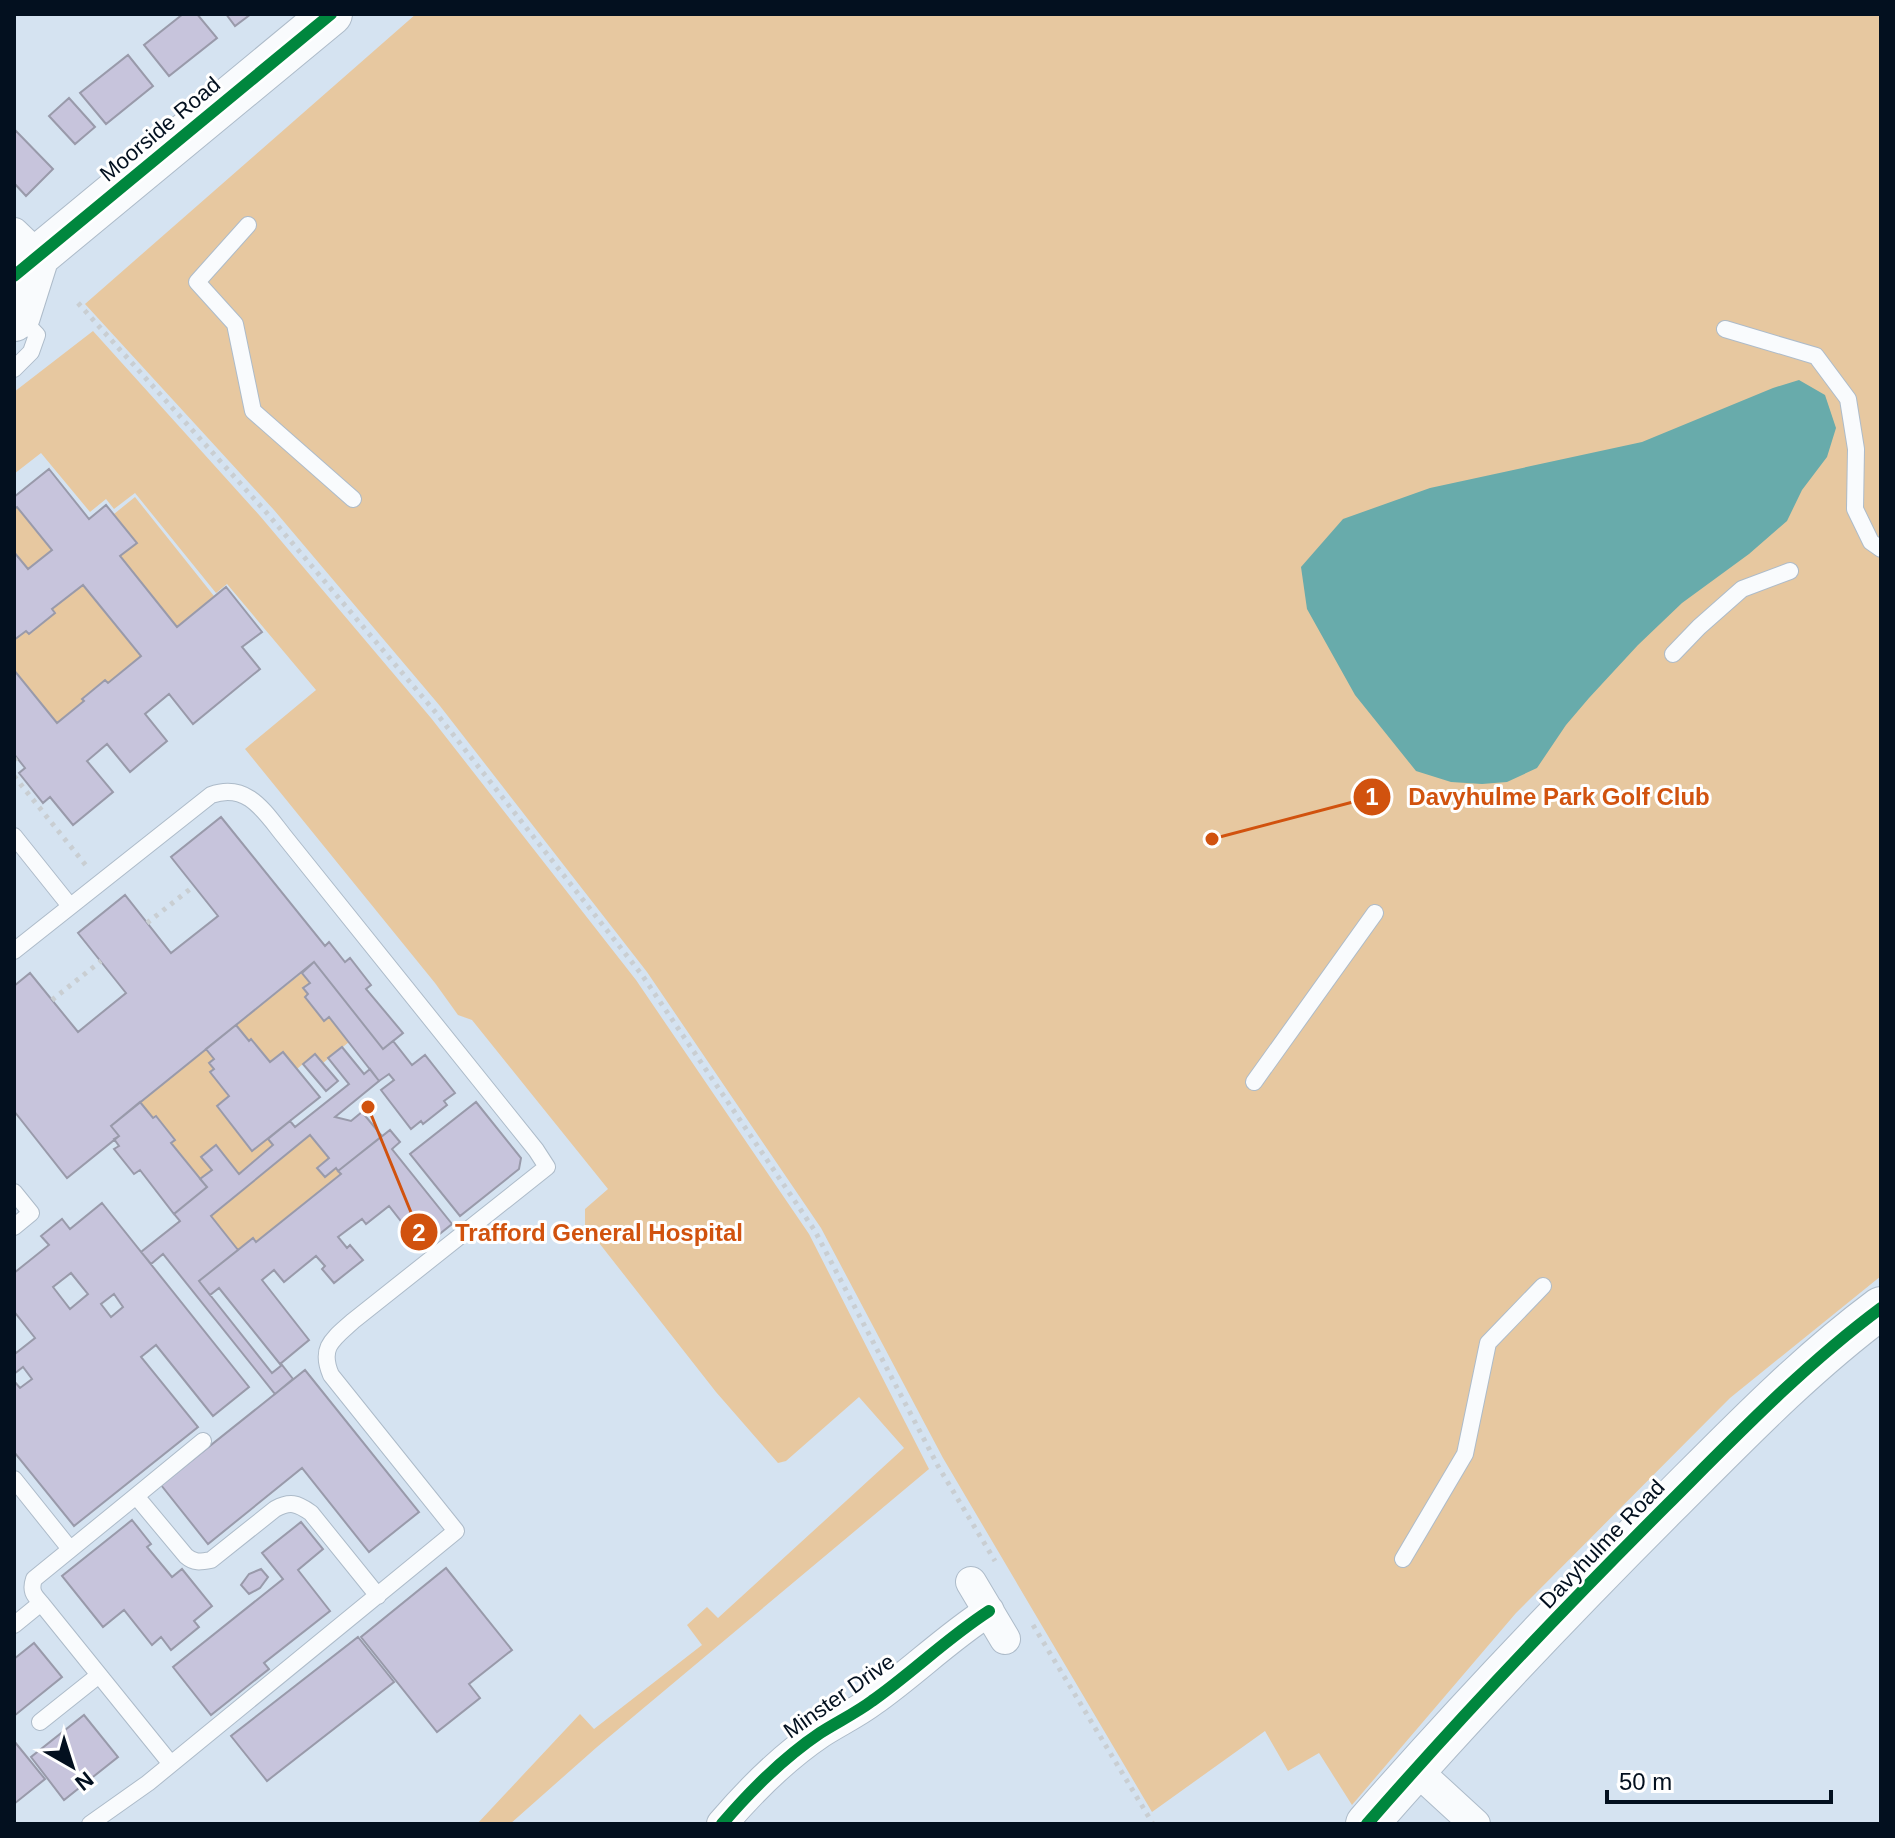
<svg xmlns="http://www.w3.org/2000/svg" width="1895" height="1838" font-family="Helvetica,sans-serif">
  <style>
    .green { fill: #e7c8a0 }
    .water { fill: #68abab }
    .building { fill: #c7c4dc; stroke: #999aaa; stroke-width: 2; fill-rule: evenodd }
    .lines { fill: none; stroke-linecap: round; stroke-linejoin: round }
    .lane-casing { stroke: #adbbc9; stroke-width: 18 }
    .street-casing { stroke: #adbbc9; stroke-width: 32 }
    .secondary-casing { stroke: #adbbc9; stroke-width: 44 }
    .path { stroke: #c9ced2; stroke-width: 5; stroke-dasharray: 4 6; stroke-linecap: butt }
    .lane { stroke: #f9fbfd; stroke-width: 16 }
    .street { stroke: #f9fbfd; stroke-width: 30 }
    .secondary { stroke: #f9fbfd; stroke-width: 42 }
    .cycleway-casing { stroke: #fff; stroke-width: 17 }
    .cycleway { stroke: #00873e; stroke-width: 12 }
    .labels { text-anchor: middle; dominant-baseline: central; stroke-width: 6; stroke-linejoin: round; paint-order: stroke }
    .street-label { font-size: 22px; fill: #03101f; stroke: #fff }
    .leader { fill: none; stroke: #d1520e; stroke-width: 3 }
    .callout-dot { fill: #d1520e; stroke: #fff; stroke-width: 3 }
    .mark-label { font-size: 24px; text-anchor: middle; font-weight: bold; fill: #fff }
    .callout-label { font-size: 24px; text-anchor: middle; font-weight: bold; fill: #d1520e; stroke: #fff; stroke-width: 6; stroke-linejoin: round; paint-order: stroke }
  </style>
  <rect width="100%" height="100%" fill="#d5e3f1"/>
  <path class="green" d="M416 14H1881V1276L1730 1398 1516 1613 1352 1805 1319 1753 1288 1771 1265 1731 1152 1812 943 1458 821 1228 647 972 440 706 274 510 85 304Z
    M93 331 260 516 431 718 636 980 809 1234 929 1469 597 1747 510 1824H477L580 1714 594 1729 702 1645 687 1625 707 1607 718 1618 904 1448 859 1397 786 1461 778 1463 716 1392 585 1225V1209L608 1189 472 1020 458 1015 435 983 245 749 316 690 227 584 216 593 135 493 114 509 106 499 90 512 41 453 14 474V392Z
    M135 497 214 596 177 627 120 556 136 542 114 514Z
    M17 507 52 550 28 569 14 552V509Z
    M83 585 141 656 108 683 105 680 82 699 84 701 57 723 14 670V640L26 631 29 634 54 614 52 609Z
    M302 973 310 983 303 988 308 994 305 997 329 1017 349 1042 323 1063 315 1054 297 1069 283 1052 270 1062 252 1039 249 1041 236 1025Z
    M206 1049 214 1059 209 1063 229 1096 217 1107 252 1150 268 1139 273 1145 239 1174 217 1146 212 1170 200 1179 171 1143 175 1140 156 1116 153 1118 140 1102Z
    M310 1135 329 1158 318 1168 325 1177 336 1168 341 1174 256 1242 253 1238 238 1250 211 1216Z"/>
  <path class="water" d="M1799 380 1825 395 1836 428 1827 457 1802 490 1787 521 1749 554 1682 603 1638 645 1589 698 1566 725 1537 768 1507 782 1482 784 1451 782 1416 771 1355 695 1307 609 1301 567 1343 519 1430 488 1642 442 1773 388Z"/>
  <path class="building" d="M183 14H197L217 38 169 76 144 45Z
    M226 14H251L235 26Z
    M128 55 153 86 106 124 80 93Z
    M69 98 95 127 75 144 49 116Z
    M15 130 53 169 26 196 14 183Z
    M49 469 89 519 106 505 137 543 120 556 177 627 226 587 262 632 242 647 260 669 193 724 169 694 145 714 167 741 130 772 107 744 87 761 113 792 73 825 50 797 43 803 19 773 25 768 14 754V670L57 723 84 701 82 699 105 680 108 683 141 656 83 585 52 609 55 613 29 634 26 631 14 640V552L28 569 52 550 17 507 14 509V497Z
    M221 817 325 946 329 942 345 962 350 958 371 985 366 989 403 1033 383 1049 314 962 111 1126 119 1136 67 1178 14 1111V986L30 973 78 1032 126 993 78 933 125 895 171 953 218 916 171 857Z
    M314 962 383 1049 393 1041 412 1065 425 1055 455 1093 444 1101 447 1105 423 1124 421 1121 411 1129 381 1090 394 1080 389 1074 379 1081 329 1017 324 1021 305 997 308 994 303 988 310 983 302 973Z
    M236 1025 249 1041 251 1039 270 1062 283 1052 320 1097 252 1151 217 1106 229 1096 210 1072 214 1069 209 1063 214 1059 206 1049Z
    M342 1047 364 1074 370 1069 379 1081 335 1117 351 1121 362 1112 382 1136 338 1171 336 1168 325 1177 317 1168 329 1158 310 1135 211 1216 238 1250 199 1281 272 1373 282 1365 293 1379 275 1394 163 1254 151 1264 141 1252 180 1221 174 1214 207 1187 200 1179 212 1170 201 1157 216 1145 239 1174 273 1145 268 1139 290 1121 295 1127 349 1084 328 1058Z
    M315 1054 338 1081 326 1091 303 1064Z
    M140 1102 153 1118 156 1116 175 1140 171 1143 207 1187 174 1214 140 1170 134 1174 114 1149 119 1146 114 1139 119 1136 111 1126Z
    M476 1102 521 1158 519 1169 460 1216 410 1154Z
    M390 1130 400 1142 392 1149 452 1224 422 1248 389 1206 366 1224 362 1219 338 1237 347 1248 350 1245 363 1260 334 1283 322 1269 325 1266 316 1256 284 1282 274 1270 262 1280 309 1340 280 1364 219 1288 210 1295 199 1281 253 1238 256 1242 341 1174 338 1171Z
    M102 1203 249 1387 213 1416 156 1345 141 1357 198 1427 74 1526 14 1452V1381L20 1388 32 1379 23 1367 14 1374V1350L16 1353 35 1338 16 1314 14 1316V1273L49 1245 41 1236 62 1219 70 1229ZM71 1273 88 1294 70 1309 53 1287ZM114 1294 123 1307 111 1317 101 1304Z
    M305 1370 419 1512 369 1552 302 1468 208 1544 161 1485Z
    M132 1520 151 1544 147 1547 172 1577 182 1569 212 1606 194 1621 199 1627 171 1650 161 1637 152 1645 124 1610 103 1627 62 1576Z
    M301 1522 323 1549 298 1570 330 1611 264 1663 269 1669 211 1715 173 1667 283 1579 262 1553Z
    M446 1568 512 1650 469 1684 480 1698 437 1732 361 1637Z
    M261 1569 268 1577 260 1588 249 1594 241 1585 249 1574Z
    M358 1637 394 1682 267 1781 231 1736Z
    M34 1643 62 1677 14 1716V1659Z
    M84 1715 118 1757 64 1800 31 1757Z
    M14 1741 45 1779 14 1804Z"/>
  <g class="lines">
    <defs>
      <path id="lane" d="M248 225 197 282 235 324 253 411 353 499
        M1725 329 1816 356 1848 399 1856 449 1855 509 1871 542 1881 549
        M14 369 31 352 37 335 19 316
        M1673 654 1699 627 1742 589 1790 571
        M14 836 70 906
        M14 951 211 795C247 782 264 811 284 836L536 1150 547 1167 353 1321C333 1339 319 1347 331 1375L456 1531 148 1783 90 1824
        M1254 1082 1375 913
        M14 1192 31 1213 14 1227
        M14 1479 70 1549
        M136 1496 203 1441
        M1403 1559 1465 1454 1488 1343 1543 1286
        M41 1603C34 1595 30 1591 34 1579L136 1496 186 1556C194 1563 200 1562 211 1560L275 1509C290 1501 297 1503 311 1513L378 1596
        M14 1625 41 1603 171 1764
        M40 1722 99 1675"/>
      <path id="street" d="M14 233 38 256
        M971 1582 1005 1639
        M1415 1769 1475 1824
        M722 1824C751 1790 783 1758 820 1733 837 1722 856 1713 872 1701 912 1673 947 1638 989 1611"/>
      <path id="secondary" d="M14 276 331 14
        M14 320 19 316 38 256
        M1367 1824C1463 1714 1564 1608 1667 1505 1735 1437 1803 1366 1881 1308"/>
    </defs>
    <use href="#lane" class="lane-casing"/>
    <use href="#street" class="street-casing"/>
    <use href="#secondary" class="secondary-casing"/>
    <path class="path" d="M78 303 266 512 437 714 642 975 815 1231 938 1466 995 1561
      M14 760 17 758
      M14 776 88 868
      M147 923 194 886
      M52 1000 101 961
      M1033 1625 1153 1824"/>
    <use href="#lane" class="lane"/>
    <use href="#street" class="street"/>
    <use href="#secondary" class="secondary"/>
    <defs>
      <path id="cycleway" d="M14 276 331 14
        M722 1824C751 1790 783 1758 820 1733 837 1722 856 1713 872 1701 912 1673 947 1638 989 1611
        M1367 1824C1463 1714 1564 1608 1667 1505 1735 1437 1803 1366 1881 1308"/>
    </defs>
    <use href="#cycleway" class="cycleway-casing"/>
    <use href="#cycleway" class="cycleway"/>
  </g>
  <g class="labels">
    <g class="street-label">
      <text transform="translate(160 129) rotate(-40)">Moorside Road</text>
      <text transform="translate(1602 1544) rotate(-46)">Davyhulme Road</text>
      <text transform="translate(839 1696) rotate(-35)">Minster Drive</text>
    </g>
  </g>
  <path class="leader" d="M1212 839L1372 797M368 1107L419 1232"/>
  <g class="callout-dot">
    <circle cx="1212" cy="839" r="8"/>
    <circle cx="368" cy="1107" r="8"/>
    <circle cx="1372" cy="797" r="20"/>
    <circle cx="419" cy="1232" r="20"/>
  </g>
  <g class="mark-label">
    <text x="1372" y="805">1</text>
    <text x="419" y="1241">2</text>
  </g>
  <g class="callout-label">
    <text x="1559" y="805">Davyhulme Park Golf Club</text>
    <text x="599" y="1241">Trafford General Hospital</text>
  </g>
  <rect width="1895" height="1838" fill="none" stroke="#03101f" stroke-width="32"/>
  <g transform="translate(72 1766) rotate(141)" stroke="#ffffff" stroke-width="6" paint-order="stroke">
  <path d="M0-6L14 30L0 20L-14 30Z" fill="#03101f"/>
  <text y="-12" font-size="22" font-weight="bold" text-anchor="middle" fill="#03101f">N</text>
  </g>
  <path d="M1607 1790v12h224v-12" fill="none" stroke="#03101f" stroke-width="4"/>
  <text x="1619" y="1790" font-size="24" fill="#03101f" stroke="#ffffff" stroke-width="6" paint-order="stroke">50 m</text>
</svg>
